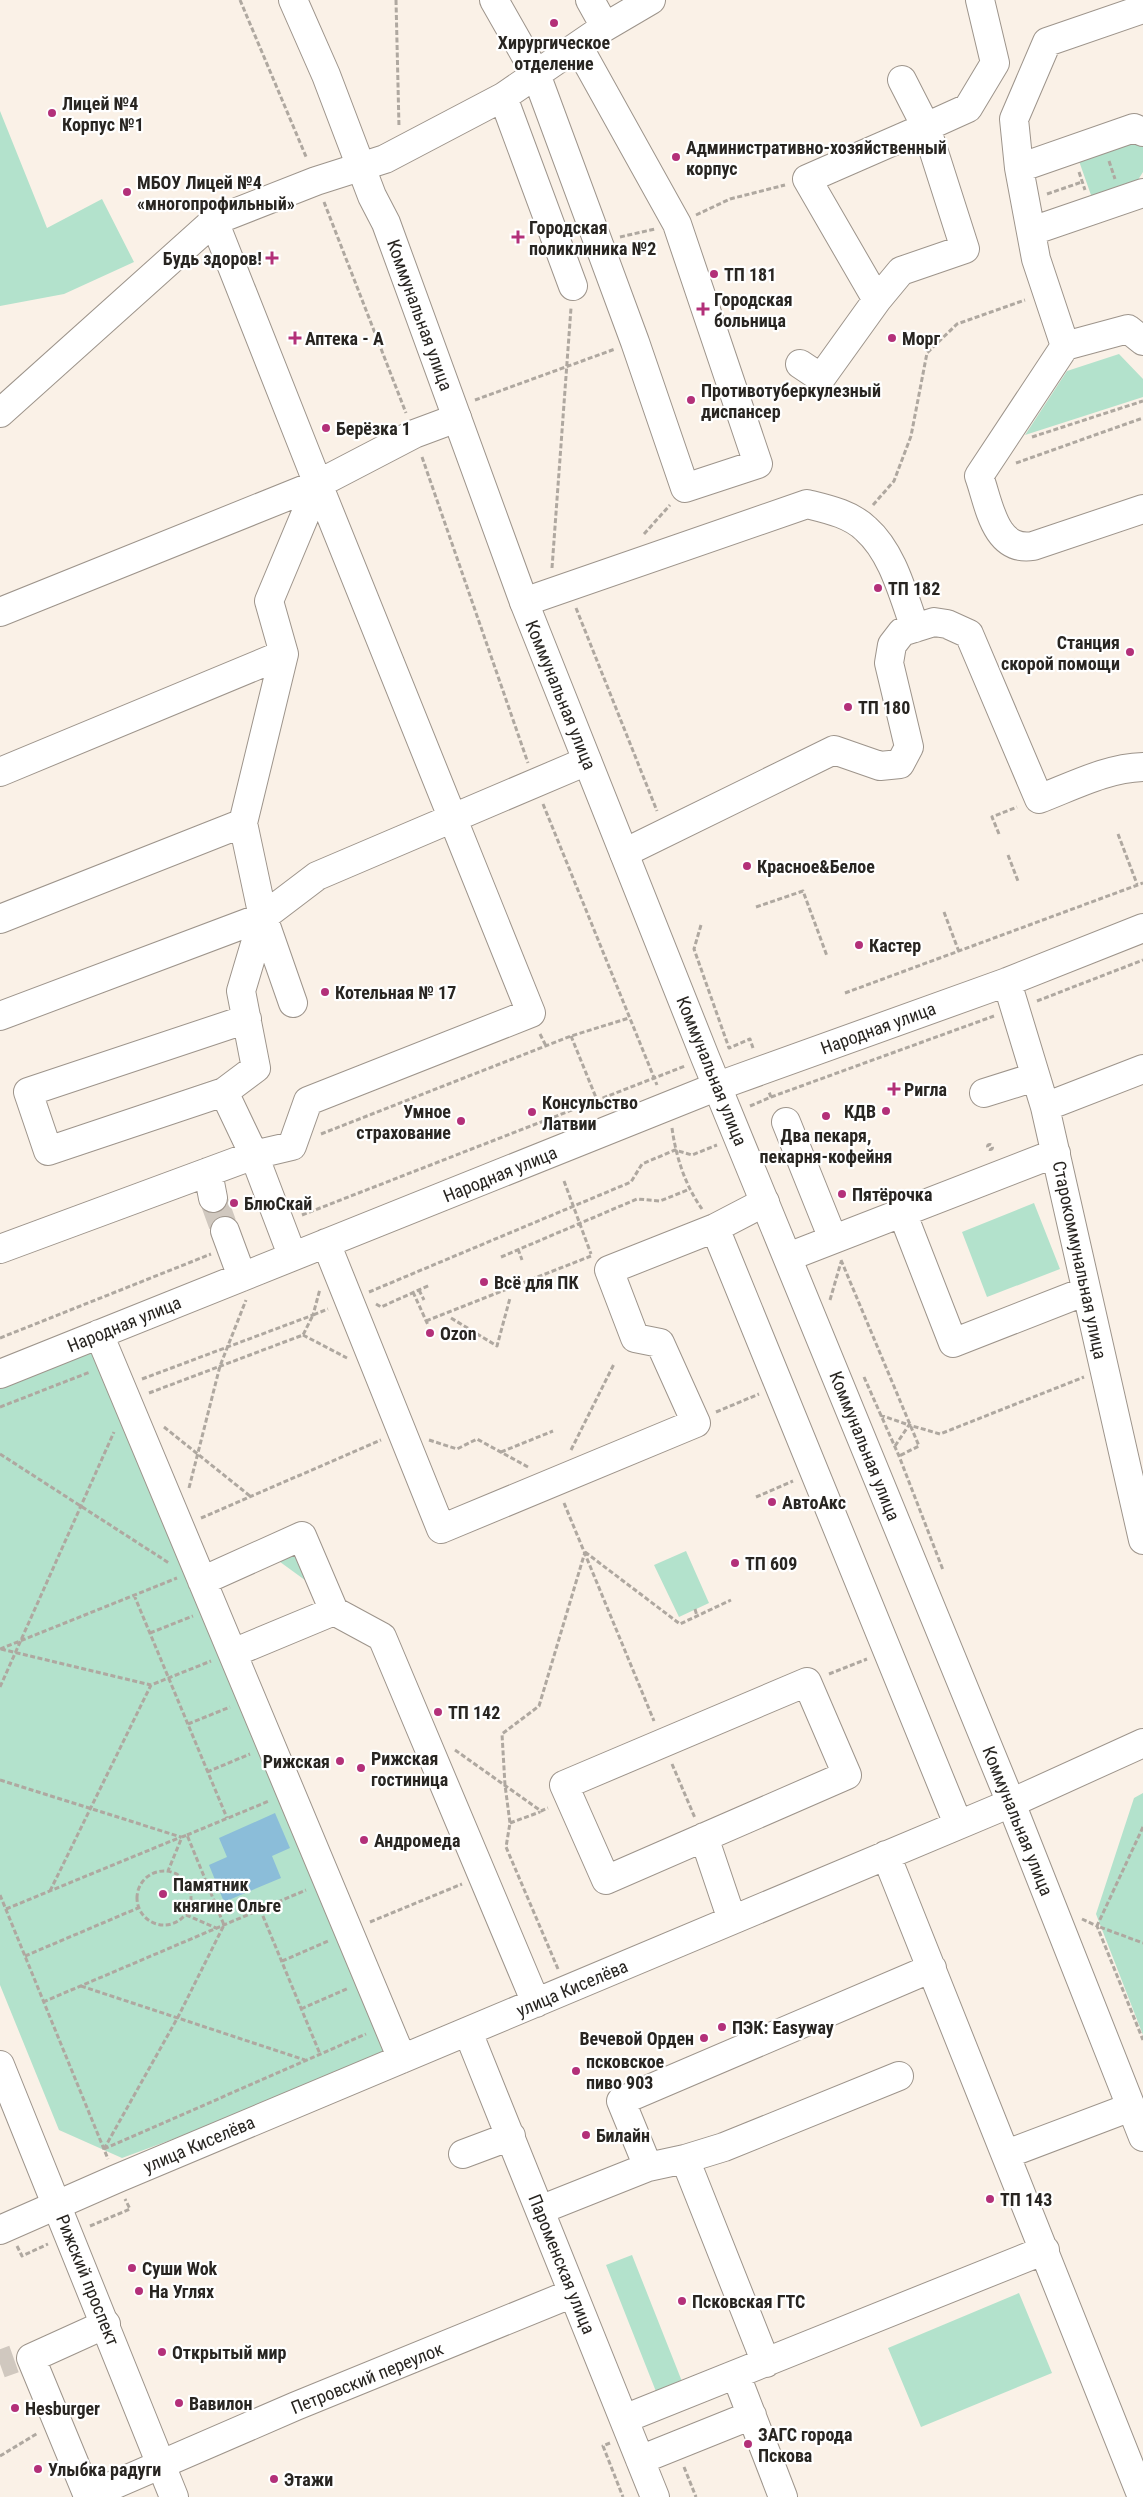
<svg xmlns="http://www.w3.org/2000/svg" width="1143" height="2497" font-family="'Roboto Condensed',sans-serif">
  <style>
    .green { fill: #b3e2cc }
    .water { fill: #8bbdd9 }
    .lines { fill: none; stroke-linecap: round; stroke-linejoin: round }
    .minor-tunnel { stroke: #d0c8bf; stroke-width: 28; stroke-dasharray: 28 14; stroke-linecap: butt }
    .minor-casing { stroke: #9d948b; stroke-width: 30 }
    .major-casing { stroke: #9d948b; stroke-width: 30 }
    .path { stroke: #afa8a0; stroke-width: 3; stroke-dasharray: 5 2.5; stroke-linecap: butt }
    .minor { stroke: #fff; stroke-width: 28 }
    .major { stroke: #fff; stroke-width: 28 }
    .poi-dot { fill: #b33079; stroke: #fff; stroke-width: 2 }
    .labels { text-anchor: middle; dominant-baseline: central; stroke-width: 4.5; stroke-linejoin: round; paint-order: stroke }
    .poi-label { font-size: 18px; font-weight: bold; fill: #282521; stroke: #fff; text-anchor: start }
    .street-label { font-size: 18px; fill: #282521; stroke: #fff }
  </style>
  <rect width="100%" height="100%" fill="#faf1e7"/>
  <path class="green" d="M0 111 47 228 102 199 134 262 64 294 0 306Z
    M1134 141 1143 142V172L1136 183 1092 198 1079 161Z
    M1119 354 1143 379V397L1025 435 1067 371Z
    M1034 1203 1060 1269 987 1297 962 1232Z
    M100 1347 395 2057 122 2158 59 2130 0 1985V1384Z
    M284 1549 316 1573 309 1583 276 1559Z
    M686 1551 709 1603 679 1617 654 1565Z
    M1143 1793V2035L1096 1914 1134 1798Z
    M632 2255 683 2384 657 2394 606 2265Z
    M1019 2293 1052 2373 921 2427 888 2348Z"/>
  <path class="water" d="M275 1813 290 1848 272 1856 281 1878 224 1902 209 1865 227 1857 219 1838Z"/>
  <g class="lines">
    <path class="minor-tunnel" d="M213 1198 225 1231
      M0 2364 14 2359"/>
    <defs>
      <path id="minor" d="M494 0 536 74 635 342 685 488 758 464 677 224 578 46
        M590 0 605 27
        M902 80 926 127 807 179 877 300 901 271 965 249 926 127 968 108 995 63 980 0
        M503 97 573 286
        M1019 168 1134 128 1143 132
        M214 221 318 484 414 434 457 418
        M1032 231 1143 193
        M1143 341 1128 329 1065 346 979 476C989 503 994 552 1033 546L1143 509
        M1065 346 1036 259 1019 168 1014 119 1047 42 1143 9
        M800 364 821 378 877 300
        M0 413 214 221 316 181 385 159 503 97 605 27 651 0
        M318 484 531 1013 308 1101 292 1146 254 1155 224 1092 256 1068 241 991 263 917 243 823 284 654 269 601Z
        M524 602 807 504C827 509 851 514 866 529 893 553 903 595 915 628
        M0 612 318 484
        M0 772 284 654
        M624 853 834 750 880 766 900 764 909 747 889 663 892 645 902 632 934 622 947 624 969 634 1039 799C1073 786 1107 768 1143 767
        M263 917 317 876 587 761
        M0 919 243 823
        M1007 982 1045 1107 1143 1540
        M0 1016 263 917 293 1003
        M224 1092 48 1151 28 1092 247 1019
        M984 1093 1035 1077
        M1045 1107 1143 1069
        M786 1122 833 1239
        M208 1172 213 1198
        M902 1212 953 1343 1086 1291
        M715 1228 958 1824
        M225 1231 242 1277
        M326 1243 441 1529 696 1423 660 1343 635 1338 609 1270 715 1228 765 1202
        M0 1249 254 1155 292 1255
        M788 1257 1056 1153
        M99 1334 402 2059
        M0 1374 718 1086 1007 982 1143 928
        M202 1581 302 1536 334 1611 382 1637 536 2003
        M233 1653 334 1611
        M807 1682 847 1775 606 1880 564 1785Z
        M704 1837 732 1920
        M886 1855 1142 2497
        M468 2032 655 2497
        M463 2154 511 2136
        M1007 2154 1131 2107
        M685 2159 724 2147 899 2076
        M648 2167 685 2159 766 2363
        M540 2210 648 2167 621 2101 932 1968
        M0 2230 116 2179 1011 1803 1143 1743
        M106 2324 31 2358 88 2496 296 2406 573 2293
        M736 2375 783 2497
        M624 2419 1045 2250
        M640 2460 752 2415"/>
      <path id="major" d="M293 0 326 75 372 196 386 223 524 602 705 1057 1011 1803 1143 2137
        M0 2065 174 2497"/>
    </defs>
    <use href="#minor" class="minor-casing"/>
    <use href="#major" class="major-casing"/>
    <path class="path" d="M240 0 307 159
      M396 0 399 127
      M1109 161 1115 179
      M1079 172 1085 190
      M1047 194 1082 182
      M324 202 406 413
      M696 215 730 199 785 185
      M620 237 655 229
      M475 400 615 349
      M1032 437 1143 401
      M422 457 528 763
      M1016 463 1143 418
      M873 505 894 481 911 436 927 353 957 324 1025 300
      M644 534 670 505
      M552 568 571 308
      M576 608 657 811
      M543 804 657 1085
      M999 834 992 817 1017 807
      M1118 834 1137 884
      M1008 855 1018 881
      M756 907 803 891 827 956
      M944 912 959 952
      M701 925 694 949 729 1048 750 1039 753 1048
      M845 993 1143 883
      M1037 1001 1143 960
      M540 1034 546 1046
      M571 1036 597 1100
      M771 1097 994 1016
      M750 1106 771 1097 769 1092
      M672 1128C676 1157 685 1185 702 1209
      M321 1134 571 1036 629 1018
      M987.5 1147a2.5 2.5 0 1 1 5 0a2.5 2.5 0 1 1-5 0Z
      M564 1181 591 1254
      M302 1215 685 1066
      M518 1249 522 1260
      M501 1257 637 1199 660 1201 690 1189
      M841 1260 919 1446 899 1456
      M419 1290 424 1300
      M369 1292 631 1182 642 1164 675 1150 692 1155 717 1145
      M413 1292 428 1325
      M830 1300 841 1262
      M376 1304 381 1307 430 1285
      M451 1318 497 1346 510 1298
      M426 1321 591 1256
      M303 1335 347 1358
      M0 1338 211 1254
      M864 1377 899 1456 943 1570
      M142 1379 313 1315 320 1289
      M149 1393 303 1335 313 1315 328 1309
      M0 1407 90 1372
      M716 1412 759 1394
      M880 1415 909 1425
      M164 1427 250 1496
      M429 1440 457 1449 477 1439 528 1467
      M895 1446 909 1425 940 1434 1084 1377
      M571 1450 614 1364
      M501 1452 553 1431
      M0 1454 169 1563
      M189 1488 220 1366 246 1300
      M756 1497 793 1481
      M564 1503 654 1721
      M201 1518 381 1440
      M585 1552 680 1624 731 1600
      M134 1595 227 1818
      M695 1609 697 1616
      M150 1633 193 1616
      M0 1649 177 1578
      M1 1649 151 1685
      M829 1674 867 1659
      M0 1687 114 1432
      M188 1724 230 1707
      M455 1750 541 1811 548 1808
      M672 1764 695 1818
      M207 1772 250 1754
      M0 1780 181 1837
      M510 1823 540 1812
      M1143 1827 1097 1926 1143 1943
      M187 1835 269 1801
      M137 1898a27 27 0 1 1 54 0a27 27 0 1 1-54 0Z
      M50 1891 151 1685 211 1661
      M0 1895 108 2159
      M6 1909 181 1837
      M260 1909 320 2054
      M186 1915 216 1928
      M1082 1919 1097 1926 1143 2040
      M370 1922 462 1884
      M25 1956 138 1908
      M282 1961 328 1941
      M558 1969 506 1847 510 1823 505 1785 502 1734 539 1706 585 1552
      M81 1986 305 2060
      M43 2002 306 1890
      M301 2009 349 1988
      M104 2149 178 2017 224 1925 187 1835 182 1837 168 1871
      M104 2149 366 2034
      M90 2226 130 2209 125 2199
      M17 2246 22 2256 48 2244
      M610 2443 603 2446 623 2497
      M0 2456 38 2433
      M684 2467 696 2497"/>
    <use href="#minor" class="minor"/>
    <use href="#major" class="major"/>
  </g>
  <g class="poi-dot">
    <circle cx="554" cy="23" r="5"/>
    <circle cx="52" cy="113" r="5"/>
    <circle cx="676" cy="157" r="5"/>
    <circle cx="127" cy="192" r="5"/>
    <path d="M515.5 229.5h5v5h5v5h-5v5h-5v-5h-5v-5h5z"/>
    <path d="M269.5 250.5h5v5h5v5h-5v5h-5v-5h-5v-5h5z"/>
    <circle cx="714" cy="274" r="5"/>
    <path d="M700.5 301.5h5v5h5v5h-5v5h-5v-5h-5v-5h5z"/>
    <path d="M292.5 330.5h5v5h5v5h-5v5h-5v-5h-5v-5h5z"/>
    <circle cx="892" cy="338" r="5"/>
    <circle cx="691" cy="400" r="5"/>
    <circle cx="326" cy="428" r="5"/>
    <circle cx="878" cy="588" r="5"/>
    <circle cx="1130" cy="652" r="5"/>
    <circle cx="848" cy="707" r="5"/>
    <circle cx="747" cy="866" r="5"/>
    <circle cx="859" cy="945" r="5"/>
    <circle cx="325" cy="992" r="5"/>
    <path d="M891.5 1081.5h5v5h5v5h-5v5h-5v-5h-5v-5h5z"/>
    <circle cx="886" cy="1111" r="5"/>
    <circle cx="532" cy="1112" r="5"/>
    <circle cx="826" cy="1116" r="5"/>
    <circle cx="461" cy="1121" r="5"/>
    <circle cx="842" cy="1194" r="5"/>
    <circle cx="234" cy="1203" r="5"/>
    <circle cx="484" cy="1282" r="5"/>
    <circle cx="430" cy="1333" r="5"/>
    <circle cx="772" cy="1502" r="5"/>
    <circle cx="735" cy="1563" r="5"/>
    <circle cx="438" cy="1712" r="5"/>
    <circle cx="340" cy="1761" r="5"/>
    <circle cx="361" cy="1768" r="5"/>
    <circle cx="364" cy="1840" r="5"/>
    <circle cx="163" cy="1894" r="5"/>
    <circle cx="722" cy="2027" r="5"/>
    <circle cx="704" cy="2038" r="5"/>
    <circle cx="576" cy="2071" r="5"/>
    <circle cx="586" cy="2135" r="5"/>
    <circle cx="990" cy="2199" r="5"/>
    <circle cx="132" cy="2268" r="5"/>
    <circle cx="139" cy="2291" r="5"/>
    <circle cx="682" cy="2301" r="5"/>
    <circle cx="162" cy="2352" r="5"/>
    <circle cx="179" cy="2403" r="5"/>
    <circle cx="15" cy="2408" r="5"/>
    <circle cx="748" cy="2444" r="5"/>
    <circle cx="38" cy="2469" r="5"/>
    <circle cx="274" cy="2479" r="5"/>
  </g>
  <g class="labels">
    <g class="poi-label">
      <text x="554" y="42" text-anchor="middle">Хирургическое<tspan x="554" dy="21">отделение</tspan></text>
      <text x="62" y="103">Лицей №4<tspan x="62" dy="21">Корпус №1</tspan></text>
      <text x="686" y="147">Административно-хозяйственный<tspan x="686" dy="21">корпус</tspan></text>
      <text x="137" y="182">МБОУ Лицей №4<tspan x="137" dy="21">«многопрофильный»</tspan></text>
      <text x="529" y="227">Городская<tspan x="529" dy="21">поликлиника №2</tspan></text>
      <text x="262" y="258" text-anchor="end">Будь здоров!</text>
      <text x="724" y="274">ТП 181</text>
      <text x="714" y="299">Городская<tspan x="714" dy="21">больница</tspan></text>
      <text x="305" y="338">Аптека - А</text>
      <text x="902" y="338">Морг</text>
      <text x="701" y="390">Противотуберкулезный<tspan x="701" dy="21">диспансер</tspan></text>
      <text x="336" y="428">Берёзка 1</text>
      <text x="888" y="588">ТП 182</text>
      <text x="1120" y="642" text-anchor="end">Станция<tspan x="1120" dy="21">скорой помощи</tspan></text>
      <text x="858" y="707">ТП 180</text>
      <text x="757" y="866">Красное&amp;Белое</text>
      <text x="869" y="945">Кастер</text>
      <text x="335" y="992">Котельная № 17</text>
      <text x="904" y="1089">Ригла</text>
      <text x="542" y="1102">Консульство<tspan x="542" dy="21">Латвии</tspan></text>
      <text x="451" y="1111" text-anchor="end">Умное<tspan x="451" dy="21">страхование</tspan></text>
      <text x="876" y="1111" text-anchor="end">КДВ</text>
      <text x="826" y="1135" text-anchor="middle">Два пекаря,<tspan x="826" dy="21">пекарня-кофейня</tspan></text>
      <text x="852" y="1194">Пятёрочка</text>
      <text x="244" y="1203">БлюСкай</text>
      <text x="494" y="1282">Всё для ПК</text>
      <text x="440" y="1333">Ozon</text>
      <text x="782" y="1502">АвтоАкс</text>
      <text x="745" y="1563">ТП 609</text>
      <text x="448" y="1712">ТП 142</text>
      <text x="371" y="1758">Рижская<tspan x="371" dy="21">гостиница</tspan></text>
      <text x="330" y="1761" text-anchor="end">Рижская</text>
      <text x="374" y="1840">Андромеда</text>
      <text x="173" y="1884">Памятник<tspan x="173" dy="21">княгине Ольге</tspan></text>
      <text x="732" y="2027">ПЭК: Easyway</text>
      <text x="694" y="2038" text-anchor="end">Вечевой Орден</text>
      <text x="586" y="2061">псковское<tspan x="586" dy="21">пиво 903</tspan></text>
      <text x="596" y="2135">Билайн</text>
      <text x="1000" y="2199">ТП 143</text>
      <text x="142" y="2268">Суши Wok</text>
      <text x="149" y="2291">На Углях</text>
      <text x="692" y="2301">Псковская ГТС</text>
      <text x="172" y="2352">Открытый мир</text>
      <text x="189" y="2403">Вавилон</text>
      <text x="25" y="2408">Hesburger</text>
      <text x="758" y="2434">ЗАГС города<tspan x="758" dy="21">Пскова</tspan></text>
      <text x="48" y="2469">Улыбка радуги</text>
      <text x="284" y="2479">Этажи</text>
    </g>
    <g class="street-label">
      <text transform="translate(420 315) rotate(70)">Коммунальная улица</text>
      <text transform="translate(561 695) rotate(68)">Коммунальная улица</text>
      <text transform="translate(878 1028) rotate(-20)">Народная улица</text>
      <text transform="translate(712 1071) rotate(68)">Коммунальная улица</text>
      <text transform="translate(500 1174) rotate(-22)">Народная улица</text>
      <text transform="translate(1080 1260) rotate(78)">Старокоммунальная улица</text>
      <text transform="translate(124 1324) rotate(-22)">Народная улица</text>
      <text transform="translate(865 1446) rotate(68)">Коммунальная улица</text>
      <text transform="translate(1018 1821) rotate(68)">Коммунальная улица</text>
      <text transform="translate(572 1988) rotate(-23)">улица Киселёва</text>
      <text transform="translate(199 2144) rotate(-23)">улица Киселёва</text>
      <text transform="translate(562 2264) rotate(68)">Пароменская улица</text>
      <text transform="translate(88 2280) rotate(68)">Рижский проспект</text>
      <text transform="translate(367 2378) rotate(-22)">Петровский переулок</text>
    </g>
  </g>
</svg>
